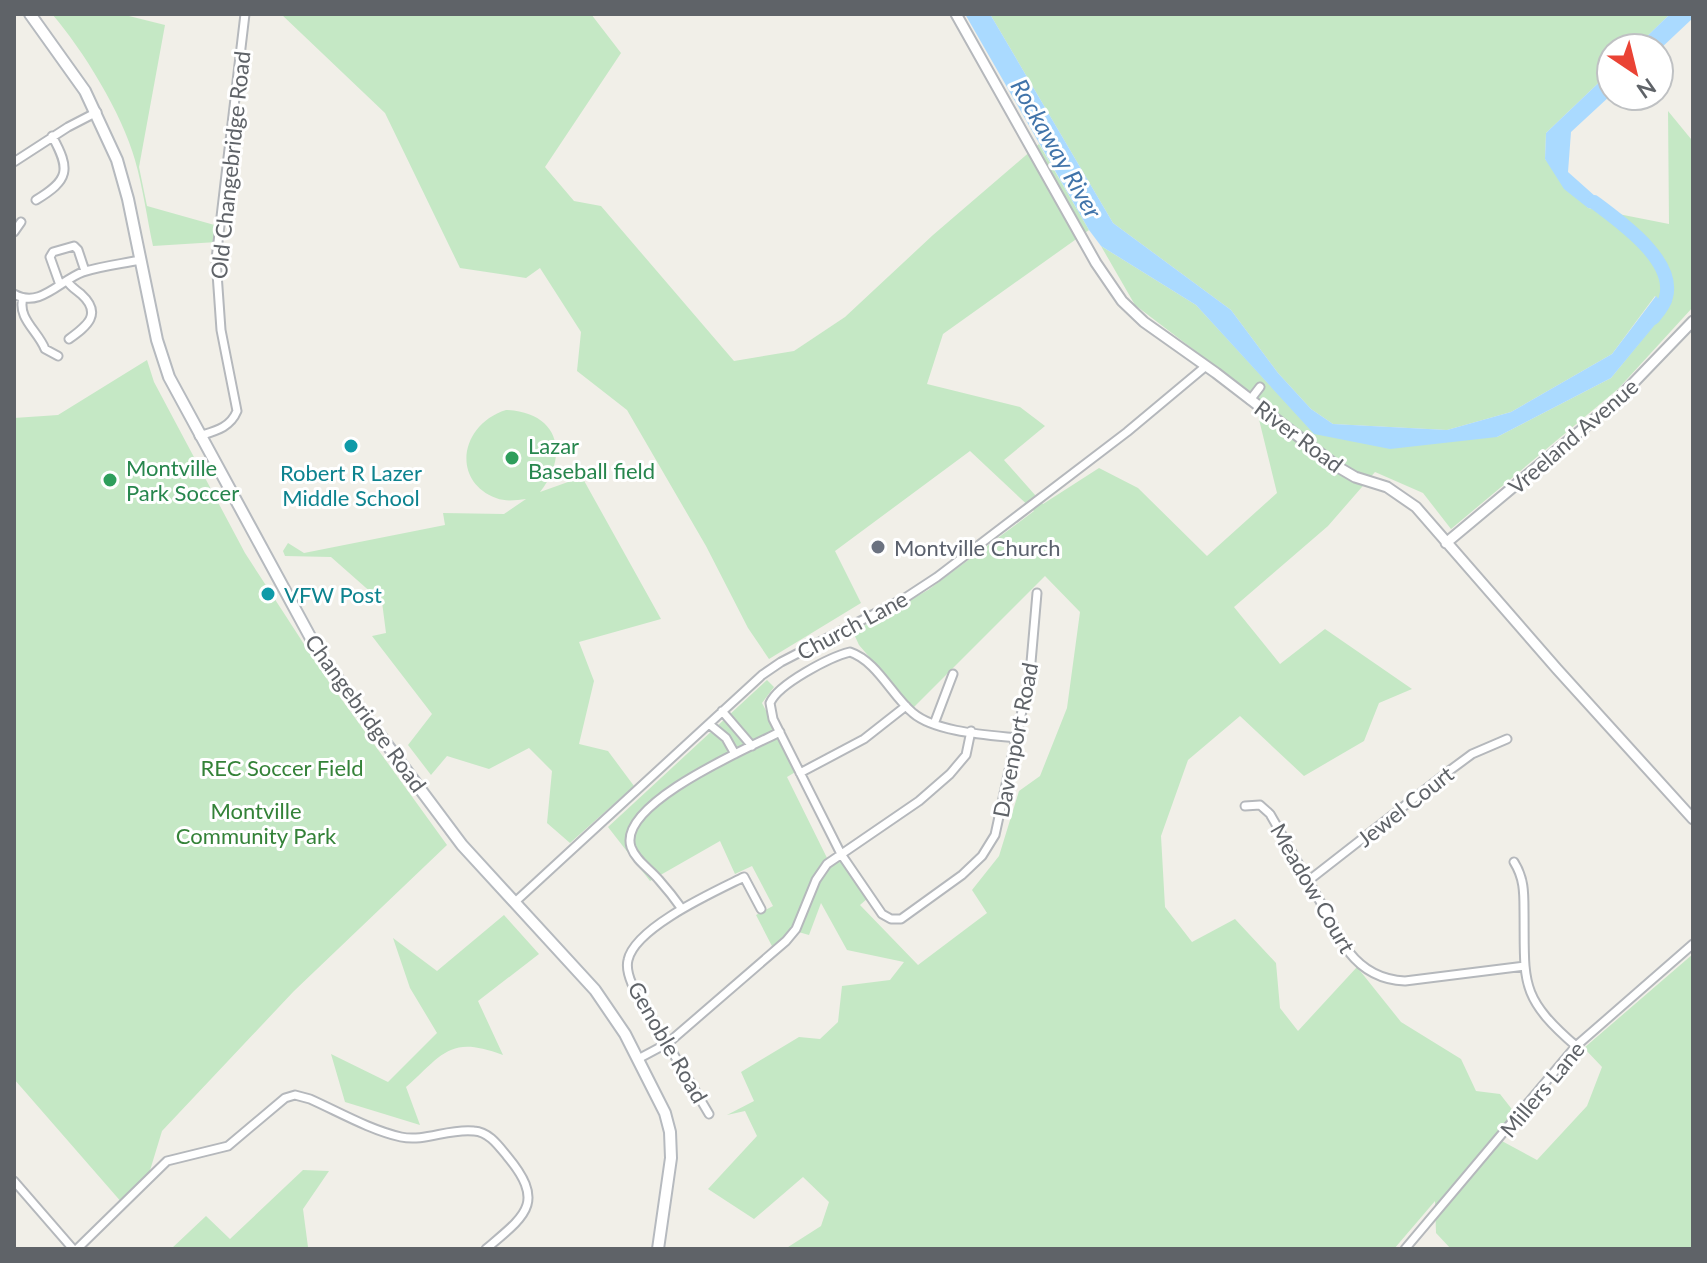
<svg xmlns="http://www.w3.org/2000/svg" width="1707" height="1263" font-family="Lato,sans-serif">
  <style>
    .green { fill: #c5e8c5 }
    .water { fill: #aadaff }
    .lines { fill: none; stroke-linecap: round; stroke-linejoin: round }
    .river { stroke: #aadaff; stroke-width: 14 }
    .minor-casing { stroke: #b5b8bc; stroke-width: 11 }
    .tertiary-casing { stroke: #b5b8bc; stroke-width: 13 }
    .secondary-casing { stroke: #b6babf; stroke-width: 14 }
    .minor { stroke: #fff; stroke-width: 7 }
    .tertiary { stroke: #fff; stroke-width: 9 }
    .secondary { stroke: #fff; stroke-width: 10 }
    .culture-dot { fill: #0f9aa8; stroke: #fff; stroke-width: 3 }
    .leisure-dot { fill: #2e9e5b; stroke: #fff; stroke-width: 3 }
    .worship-dot { fill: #6b7280; stroke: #fff; stroke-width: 3 }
    .labels { text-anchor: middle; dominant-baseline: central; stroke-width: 6; stroke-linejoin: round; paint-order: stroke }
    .street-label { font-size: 22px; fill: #5f6368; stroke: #fff }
    .leisure-label { font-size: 22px; fill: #27864d; stroke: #fff; text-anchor: start }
    .culture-label { font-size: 22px; fill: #0d838f; stroke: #fff }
    .worship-label { font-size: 22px; fill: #5b616d; stroke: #fff; text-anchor: start }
    .park-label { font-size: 22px; fill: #348238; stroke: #fff }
    .water-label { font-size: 24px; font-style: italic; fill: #4174aa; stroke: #fff }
  </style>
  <rect width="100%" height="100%" fill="#f1efe8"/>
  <path class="green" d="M52 14H121L165 25 139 167 147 206 218 226 217 242 153 246C147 218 143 188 135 160 122 113 83 50 52 14Z
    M281 14H591L621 53 545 167 574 201 601 206 734 361 794 351 845 317 933 235 1039 144 1089 230 943 334 927 384 1020 407 1045 426 1004 460 1043 504 1099 468 1138 488 1207 556 1277 493 1253 395 1135 305 1101 246 1196 305 1314 433 1497 437 1611 378 1667 309 1655 296 1612 354 1511 412 1447 430 1333 424 1311 409 1278 373 1231 310 1113 223 990 14H1670L1635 48H1611V71L1546 133 1545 159 1588 208 1669 224 1668 111 1691 139 1693 138V307L1618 389 1451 529 1423 493 1375 472 1328 526 1234 607 1280 664 1325 629 1412 689 1379 703 1364 741 1304 776 1240 716 1188 760 1161 836 1165 907 1192 942 1235 919 1276 963 1280 1008 1298 1031 1357 967 1401 1022 1461 1059 1476 1091 1500 1094 1518 1117 1500 1140 1537 1160 1587 1106 1602 1067 1584 1048 1693 954V1249H1451L1436 1233 1435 1201 1394 1249H785L821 1226 829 1202 803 1177 754 1219 708 1189 757 1136 745 1111 727 1115 754 1101 741 1072 799 1037 820 1039 838 1022 842 986 890 980 904 962 847 950 821 903 809 935 795 931 775 952 756 915 773 906 752 866 735 874 720 841 650 881 608 827 767 680 774 687 762 703 797 771 787 777 830 864 843 857 868 898 860 905 918 965 987 913 972 890 999 856 1019 791 1040 776 1067 708 1080 612 1045 576 913 708 859 645 853 632 928 590 1034 511 970 451 835 551 861 603 769 659 748 628 706 546 627 410 577 371 581 332 540 268 526 278 460 268 385 113Z
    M147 360 154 382 245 553 324 675 447 845 294 991 162 1131 148 1177 123 1204 14 1079V418L58 415Z
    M506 410C558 412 570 454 540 492L582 477 661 619 579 642 594 681 579 744 608 751 634 786 570 843 547 823 552 771 529 748 489 769 447 756 431 775 408 745 432 714 372 636 386 633 382 602 331 557 285 556 283 551 288 543 304 553 445 525 443 513 504 514 526 499C516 500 506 502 496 498 450 480 461 424 506 410Z
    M504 915 539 954 478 1001 503 1055C450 1035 444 1053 406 1087L420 1125 345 1102 331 1054 388 1082 437 1033 410 988 393 938 437 971Z
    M303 1170 329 1171 303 1209 308 1247 306 1249H171L206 1216 230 1239Z"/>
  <path class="water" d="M965 14H990L1113 223 1231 310 1278 373 1311 409 1333 424 1447 430 1511 412 1612 354 1656 296 1668 309 1611 378 1497 437 1390 449 1314 434 1196 305 1101 246 1089 230Z
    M1670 14H1693V18L1659 50 1635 48Z
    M1611 71V95L1571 132 1568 172 1614 213 1588 208 1564 189 1545 159 1546 133Z"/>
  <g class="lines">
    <path class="river" d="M1594 202C1619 221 1676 260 1666 297 1665 304 1658 312 1653 318"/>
    <defs>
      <path id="minor" d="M14 162 68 127 97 112
        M36 200C69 180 71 170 52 136
        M14 232 21 222
        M67 281C71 287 75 289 81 294 103 314 87 326 69 339
        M60 285 50 257 53 252 74 246 78 250 85 271
        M14 294C40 309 60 280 83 272 101 266 121 264 140 260
        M23 298C17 318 38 331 45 349L58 356
        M1250 400 1260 387
        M199 436C215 431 230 428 237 411L221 330 216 259 245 14
        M722 711 752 746
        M709 724 726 738 735 754
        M934 724 953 674
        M1017 738C988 735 935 732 913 713 892 696 877 661 850 652 830 657 778 684 770 703L773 719 841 854 882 914 891 919H901L962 875 982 856 995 835 1030 674 1037 593
        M800 773 864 739 906 706
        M1245 806 1260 805 1270 814 1349 952C1363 970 1381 980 1405 981L1525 966
        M1514 862C1524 878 1524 892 1524 910 1525 982 1518 996 1576 1046
        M1308 881 1449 771 1472 754 1507 739
        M515 902 762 675 781 662 905 598 937 577 1127 432 1206 366
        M682 909C675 899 667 889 659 880 650 869 636 861 631 847 617 804 748 748 780 732
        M638 1059 668 1043 786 941 796 929 816 880 827 864 919 801 950 774 966 755 971 731
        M709 1114 632 984C629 977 626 968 628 960 635 927 716 891 744 877L761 909
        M14 1181 73 1249
        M77 1249 167 1161 228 1146 285 1098 295 1095 310 1099C339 1112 370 1130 401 1137 425 1142 449 1128 474 1131 489 1132 498 1145 507 1156 546 1203 526 1215 486 1249
        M1405 1249 1576 1046 1693 944"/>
      <path id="tertiary" d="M956 14 1096 263 1122 301 1144 322 1216 373 1338 467 1355 477 1387 487 1416 507 1557 669 1693 819
        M1446 543 1615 402 1693 321"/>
      <path id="secondary" d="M30 14 85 91 117 160 128 199 157 340 169 377 320 655 462 845 595 990 625 1034 665 1113 670 1132 671 1158 658 1249"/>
    </defs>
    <use href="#minor" class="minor-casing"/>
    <use href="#tertiary" class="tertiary-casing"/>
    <use href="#secondary" class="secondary-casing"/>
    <use href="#minor" class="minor"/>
    <use href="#tertiary" class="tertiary"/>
    <use href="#secondary" class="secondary"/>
  </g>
  <g class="culture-dot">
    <circle cx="351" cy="446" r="8"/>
    <circle cx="268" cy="594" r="8"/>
  </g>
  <g class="leisure-dot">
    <circle cx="512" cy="458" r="8"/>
    <circle cx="110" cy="480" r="8"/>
  </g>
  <circle class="worship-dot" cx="878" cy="547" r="8"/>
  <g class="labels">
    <g class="street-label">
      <text transform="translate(230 165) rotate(-84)">Old Changebridge Road</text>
      <text transform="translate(1299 436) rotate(37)">River Road</text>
      <text transform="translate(1573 436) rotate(-41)">Vreeland Avenue</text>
      <text transform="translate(852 625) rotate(-28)">Church Lane</text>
      <text transform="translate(366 713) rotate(54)">Changebridge Road</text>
      <text transform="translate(1015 740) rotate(-79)">Davenport Road</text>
      <text transform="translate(1405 806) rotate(-38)">Jewel Court</text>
      <text transform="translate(1313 888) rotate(60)">Meadow Court</text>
      <text transform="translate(668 1042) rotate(60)">Genoble Road</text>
      <text transform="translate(1542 1089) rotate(-50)">Millers Lane</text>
    </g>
    <g class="leisure-label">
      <text x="528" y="445">Lazar<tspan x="528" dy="25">Baseball field</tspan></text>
      <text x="126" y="467">Montville<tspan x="126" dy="25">Park Soccer</tspan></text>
    </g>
    <g class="culture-label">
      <text x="351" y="472">Robert R Lazer<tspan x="351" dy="25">Middle School</tspan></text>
      <text x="284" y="594" text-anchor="start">VFW Post</text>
    </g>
    <g class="worship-label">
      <text x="894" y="547">Montville Church</text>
    </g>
    <g class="park-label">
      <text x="282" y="767">REC Soccer Field</text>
      <text x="256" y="810">Montville<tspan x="256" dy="25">Community Park</tspan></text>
    </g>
    <g class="water-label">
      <text transform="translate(1057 148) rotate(60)">Rockaway River</text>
    </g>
  </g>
  <rect width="1707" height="1263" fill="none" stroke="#5f6368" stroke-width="32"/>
  <g transform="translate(1635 72) rotate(145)"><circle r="38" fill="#ffffff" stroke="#bfc1c3" stroke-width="2"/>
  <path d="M0-6L14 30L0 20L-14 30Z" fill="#ea4335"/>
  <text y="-12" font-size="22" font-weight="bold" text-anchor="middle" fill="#5f6368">N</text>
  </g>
</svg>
